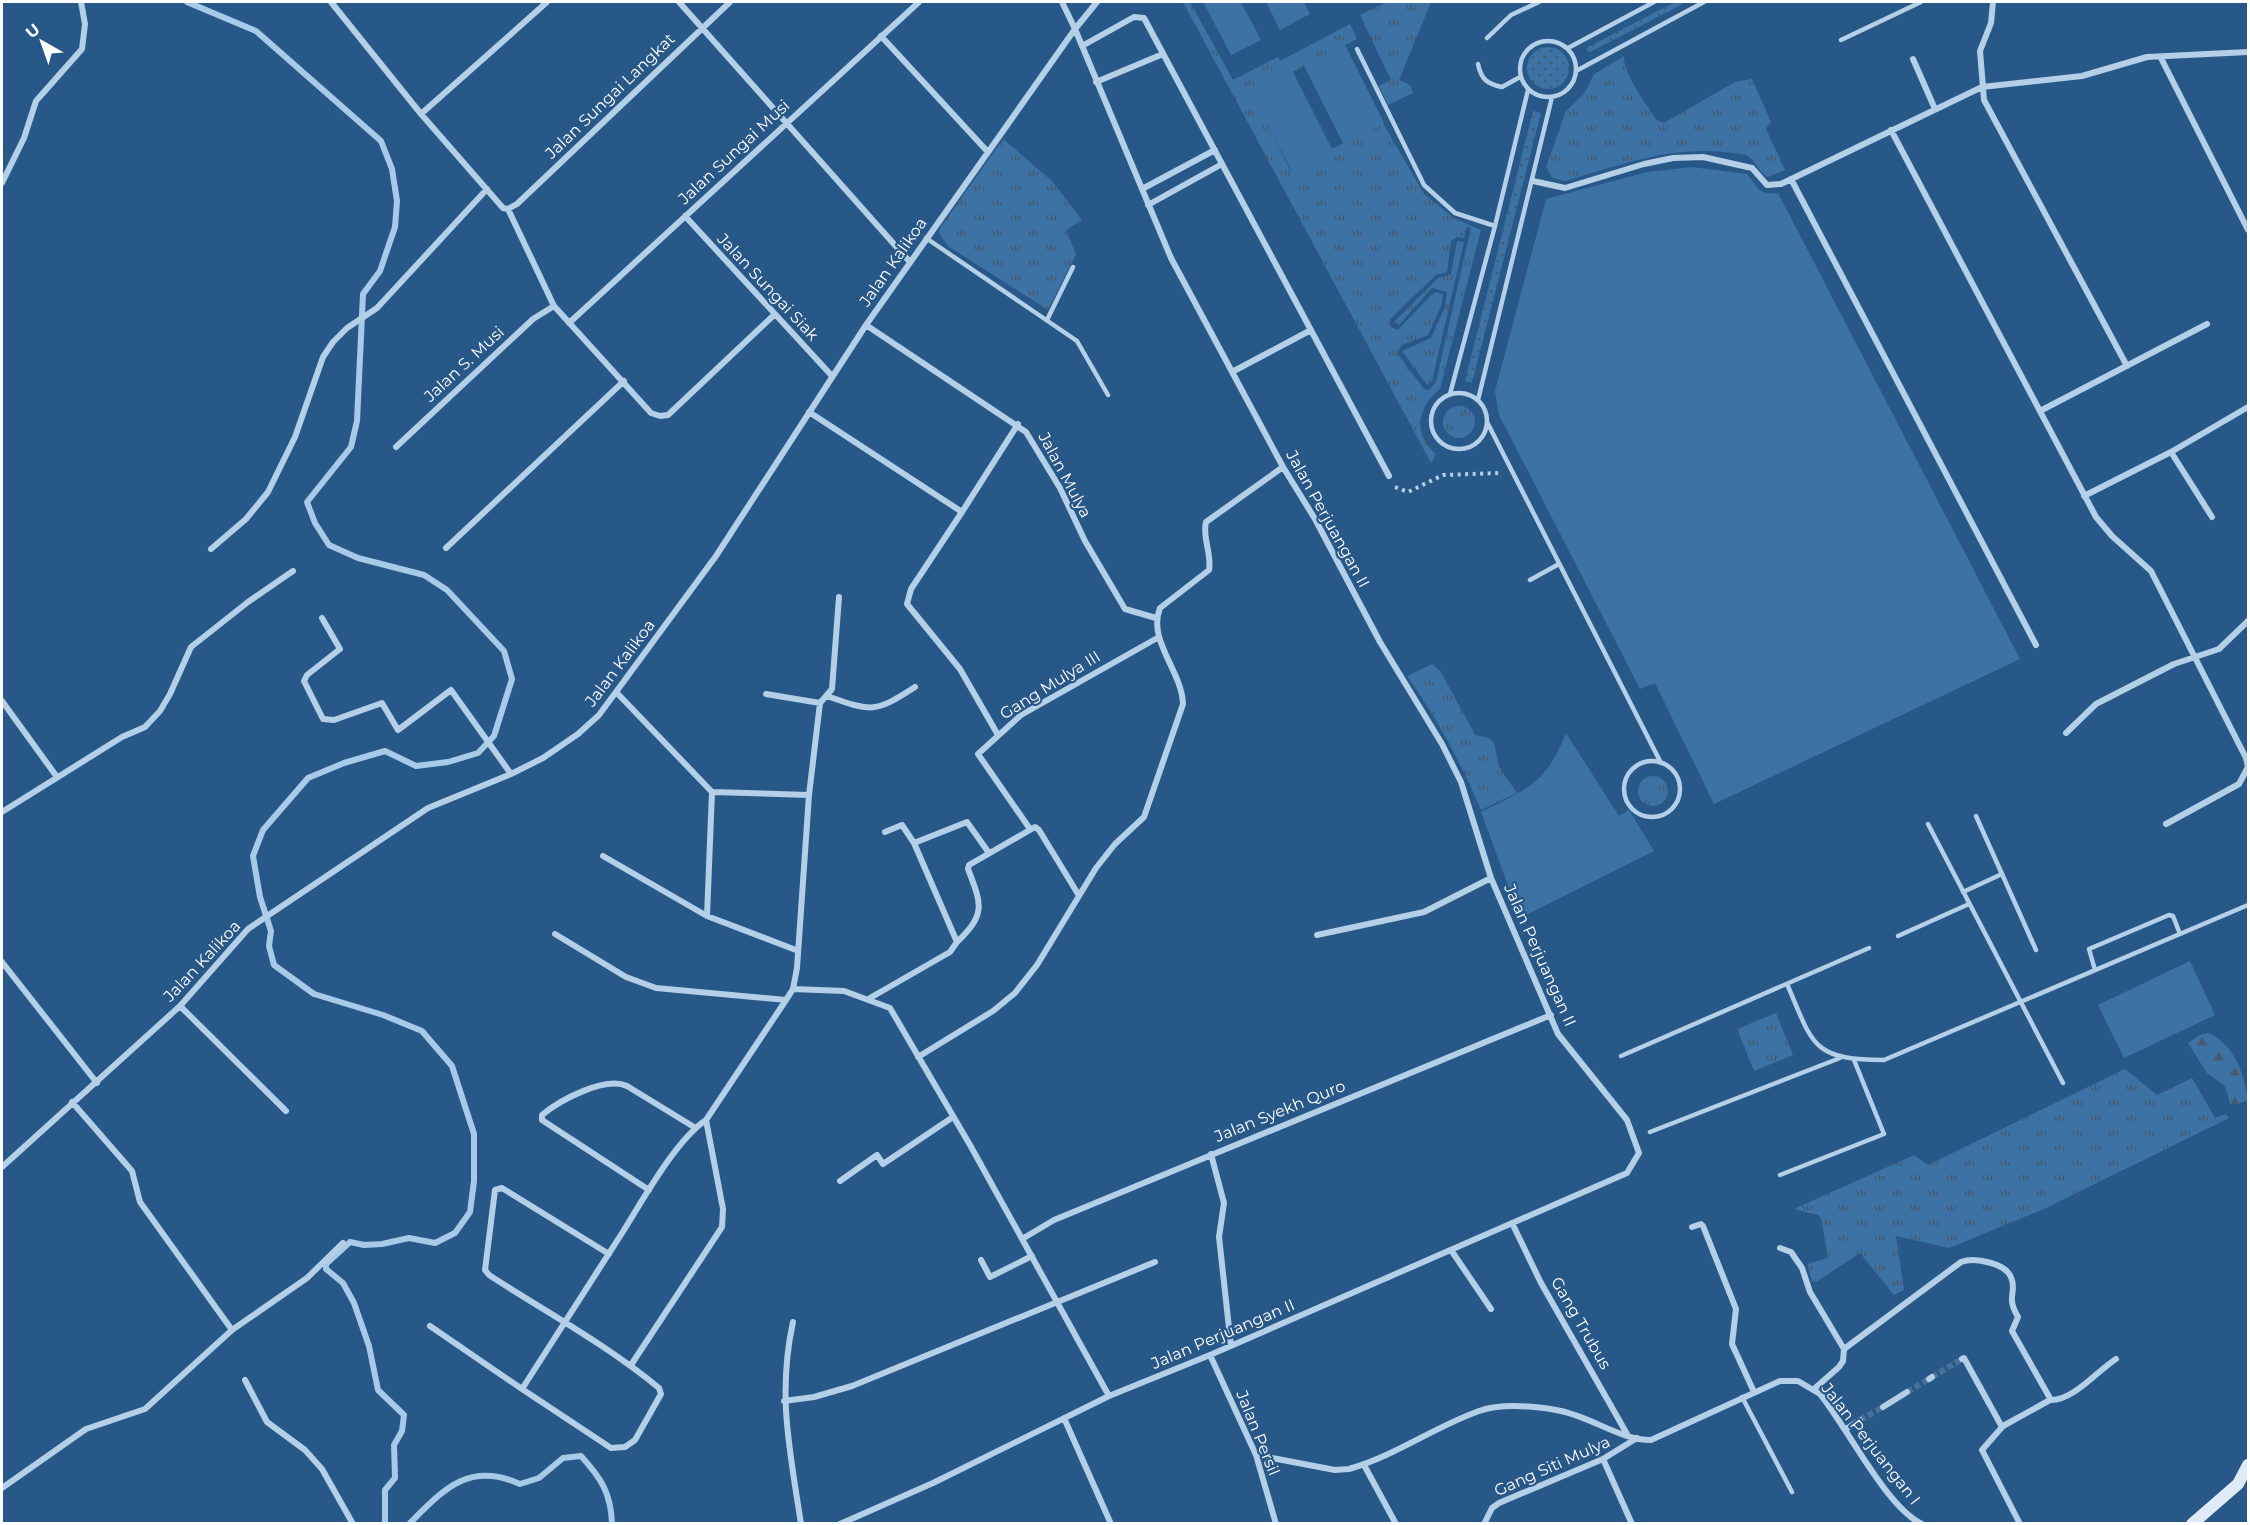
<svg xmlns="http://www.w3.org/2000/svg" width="2250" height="1525" font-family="Montserrat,sans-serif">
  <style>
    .grass { fill: url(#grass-tufts); fill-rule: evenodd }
    .forest { fill: url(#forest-firs) }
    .park { fill: #3c72a4 }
    .garden { fill: url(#garden-dots) }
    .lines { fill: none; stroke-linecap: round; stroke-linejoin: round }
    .stream { stroke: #a8cae9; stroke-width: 6 }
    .street-tunnel { stroke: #48719a; stroke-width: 6; stroke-dasharray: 6 3; stroke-linecap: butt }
    .path { stroke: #b4cfe8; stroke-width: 4; stroke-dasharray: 3 4.5; stroke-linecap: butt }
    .lane { stroke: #b4cfe8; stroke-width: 4.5 }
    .street { stroke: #b4cfe8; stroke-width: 6 }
    .secondary { stroke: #deebf7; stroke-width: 12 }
    .labels { text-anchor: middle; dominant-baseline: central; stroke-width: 4.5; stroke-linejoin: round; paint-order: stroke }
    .street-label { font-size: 16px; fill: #fff; stroke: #285888 }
  </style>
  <defs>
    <pattern id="grass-tufts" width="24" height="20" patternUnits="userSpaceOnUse" patternTransform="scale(1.5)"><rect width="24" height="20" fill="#3c72a4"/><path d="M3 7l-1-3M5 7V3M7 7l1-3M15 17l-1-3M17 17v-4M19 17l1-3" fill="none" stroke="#465b6f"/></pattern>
    <pattern id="forest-firs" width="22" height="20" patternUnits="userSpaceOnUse" patternTransform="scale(1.5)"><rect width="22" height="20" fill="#3c72a4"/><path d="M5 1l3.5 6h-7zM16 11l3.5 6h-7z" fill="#465b6f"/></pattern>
    <pattern id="garden-dots" width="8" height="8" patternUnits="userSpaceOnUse" patternTransform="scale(1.5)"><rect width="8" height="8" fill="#3c72a4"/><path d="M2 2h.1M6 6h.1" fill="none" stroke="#465b6f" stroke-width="1.8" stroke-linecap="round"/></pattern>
  </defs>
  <rect width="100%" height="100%" fill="#285888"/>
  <path class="grass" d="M1183 2H1190L1233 80 1278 57 1280 61 1350 24 1357 39 1252 93 1290 170 1383 123 1424 194 1454 218 1481 230 1440 389C1417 408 1412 433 1436 454L1431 463ZM1467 227 1471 228 1468 241 1436 382 1429 390 1424 389 1397 353 1402 345 1428 335 1441 306 1443 294 1434 292 1398 330 1391 327 1390 319 1436 275 1447 272 1451 241 1457 237 1464 238Z
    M1387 2H1431L1399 80 1410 85 1413 93 1388 105 1379 86 1391 80 1360 15Z
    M1624 56C1622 71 1648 108 1658 121L1664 123 1735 82 1752 79 1771 122 1766 129 1785 170 1768 177C1758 173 1757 160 1746 155 1739 153 1730 153 1723 152 1669 146 1617 166 1565 181L1552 178 1546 167 1566 111 1584 94 1594 74Z
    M1003 139 1052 181 1082 220 1066 230 1076 254 1048 310 948 246 939 233 940 228Z
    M1457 241 1464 242 1432 381 1427 385 1402 351 1431 338 1445 307 1447 292 1432 288 1399 325 1394 322 1438 278 1451 274Z
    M1443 422a16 16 0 1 1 32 0a16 16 0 1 1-32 0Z
    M1432 664 1441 672 1475 735 1489 738 1494 743 1499 767 1517 793 1481 810C1461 763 1437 718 1407 676Z
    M1638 791a15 15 0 1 1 30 0a15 15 0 1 1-30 0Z
    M1776 1013 1793 1055 1754 1071 1737 1029Z
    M2125 1069 2157 1095 2192 1078 2215 1118 2226 1114 2229 1118 2044 1209 1949 1248 1896 1236 1904 1290 1894 1295 1860 1253 1816 1282 1812 1281 1807 1264 1828 1258 1821 1218 1818 1215 1794 1209 1914 1155 1928 1165Z"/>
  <path class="forest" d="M2208 1033C2235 1044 2244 1074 2248 1100L2236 1105 2230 1104 2225 1086 2207 1073 2188 1043 2200 1035Z"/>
  <path class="park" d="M1203 2H1241L1261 40 1231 55Z
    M1266 2H1304L1310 14 1280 30Z
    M1345 45 1384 123 1343 143 1304 66Z
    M1293 72 1332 149 1291 170 1251 93Z
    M1692 167 1747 174C1758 188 1759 195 1778 193L2020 659 1714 804 1655 683 1640 689 1499 415 1495 391 1546 199 1647 172Z
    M1566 733 1619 816 1629 810 1654 851 1520 918 1481 812C1528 788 1546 784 1566 733Z
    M2190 961 2215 1015 2124 1058 2098 1005Z"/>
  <path class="garden" d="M1675 2H1687L1590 52 1586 51 1588 47Z
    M1527 68a21 21 0 1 1 42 0a21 21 0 1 1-42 0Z
    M1533 111 1541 113 1472 383 1465 381Z"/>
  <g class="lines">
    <path class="stream" d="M187 2 256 31 381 141 392 169 397 201 395 227 380 271 363 294 357 421 351 447 307 502 315 523 329 545 358 558 424 575 447 590 504 651 512 679 494 736 478 753 448 762 416 766 385 751 344 763 308 778 263 830 253 856 260 897 271 931 269 946 274 965 314 994 383 1015 422 1031 452 1066 474 1134V1181L470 1212 455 1233 435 1243 409 1238 382 1244 364 1245 350 1242 326 1264V1269L343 1283 354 1303 369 1346 378 1390 404 1415 402 1431 394 1445 395 1478 385 1490V1524
      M409 1524C444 1489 469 1461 520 1484L539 1478 563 1458 581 1456C601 1478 611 1493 612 1524"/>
    <path class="street-tunnel" d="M1932 1377 1962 1359
      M1907 1392 1929 1379
      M1860 1420 1883 1407"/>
    <path class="path" d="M1395 487 1408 492 1443 475 1500 473"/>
    <path class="lane" d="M1487 38 1511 15 1539 2
      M1841 40 1921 2
      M1520 69a28 28 0 1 1 56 0a28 28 0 1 1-56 0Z
      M1568 48 1654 2
      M1357 49 1424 185 1455 213 1495 226
      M1478 64C1481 79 1487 84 1502 87L1520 77
      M1576 71 1704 2
      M926 238 1077 341 1108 395
      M1047 320 1073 267
      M1431 421a28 28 0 1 1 56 0a28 28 0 1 1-56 0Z
      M1450 394 1495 226 1528 90
      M1478 400 1552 97
      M1487 422 1661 763
      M1530 580 1559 564
      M1624 789a28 28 0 1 1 56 0a28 28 0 1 1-56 0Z
      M1976 816 2002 874
      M1928 824 2063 1083
      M1963 892 2002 874 2036 950
      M1898 936 1969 904
      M2095 970 2089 949 2169 915 2173 916 2180 934
      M1787 984C1813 1044 1811 1060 1884 1060L2248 905
      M1621 1056 1869 948
      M1650 1132 1840 1058
      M1780 1175 1884 1134 1854 1060
      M1742 1397 1792 1492"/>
    <path class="street" d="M331 2 421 114 503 208 508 209 554 306 651 413 660 416 668 415 775 314
      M679 2 909 261
      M1993 2 1991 23 1980 51 1984 100 2127 366
      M881 36 987 151
      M1082 46 1134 17 1144 18 1389 476
      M2161 58 2248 230
      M1913 59 1935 109
      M1096 82 1163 54
      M421 114 547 2
      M1891 130 2096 517 2112 536 2151 571 2246 758 2248 767 2239 784 2166 824
      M1791 179 2036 645
      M1533 181 1565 188 1644 164 1673 158 1703 157 1752 168 1767 185 1781 184 1982 87 2082 76 2147 57 2248 52
      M2 183 24 138 36 101 82 49 85 24 81 2
      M1142 189 1215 150
      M1148 205 1222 164
      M508 209 517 204 730 2
      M685 216 832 376
      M569 323 919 2
      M866 325 1026 432 1060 488 1085 541 1125 609 1156 618
      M1232 372 1311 330
      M2040 411 2207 324
      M809 412 962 512 911 589 907 604 960 669 998 735
      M396 447 533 319 554 306
      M2171 452 2248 407
      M2084 496 2171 452 2212 517
      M962 512 1018 424
      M446 548 624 381
      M211 549 246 519 268 492 295 437 323 357 333 342 347 328 377 308 487 189
      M322 618 340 649 307 675 304 681 323 719 334 720 382 703 398 730 451 690 511 774
      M617 693 712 792 707 916
      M766 694 820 703
      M827 696C872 712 875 713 915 687
      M2 701 57 777
      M2066 733 2096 704 2174 664 2219 649 2248 621
      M809 795 820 703 832 689 839 597
      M2 812 122 737 145 727 160 711 170 694 191 647 248 602 293 571
      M1030 829 978 754 1021 715 1159 637
      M885 832 902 825 914 843
      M603 856 707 916 796 950
      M555 934 626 977 656 988 786 1000
      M1317 935 1424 912 1491 878
      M957 942C986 914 982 905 968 869L969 865 1035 827 1039 830 1078 894
      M2 962 97 1083
      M793 989 844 991 890 1008 970 1145 1109 1396
      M870 998 950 952 957 942 914 843 967 822 989 853
      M180 1006 286 1111
      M918 1057 993 1011 1015 993 1037 965 1096 868 1115 844 1144 817 1183 704C1182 671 1147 640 1160 608L1209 570C1212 553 1202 538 1206 522L1283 467
      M1211 1154 1224 1203 1219 1237 1231 1346
      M2 1167 180 1006 248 929 428 808 511 774 543 758 578 734 599 715 716 556 866 325 1075 29 1062 2
      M840 1181 877 1155 883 1164 953 1117
      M649 1190 542 1120V1115C560 1100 605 1076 627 1086L694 1127
      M1512 1223 1541 1283 1627 1434
      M1692 1227 1701 1224 1703 1226 1736 1309 1732 1344 1754 1392
      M1022 1239 1054 1220 1551 1015
      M1780 1248 1791 1252 1802 1268 1810 1292 1844 1349 1843 1361 1839 1367 1814 1389
      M1451 1250 1491 1309
      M609 1254 502 1188 495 1190 485 1270 489 1275C546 1312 607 1345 659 1388L661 1394 635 1440 625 1447 611 1448 522 1389C556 1336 590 1283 624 1230 644 1198 676 1140 706 1120L786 1000 793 989 797 968 809 795 712 792
      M981 1260 990 1277 1032 1256
      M793 1322C777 1395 790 1451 801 1524
      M430 1326 522 1389
      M232 1330 307 1278 343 1243
      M1844 1349 1961 1262C1975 1257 2008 1263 2012 1280 2016 1295 2006 1296 2018 1317L2012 1331 2051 1400
      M1210 1355 1256 1455 1276 1524
      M1962 1359 1964 1358 2002 1427
      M631 1365 722 1227 723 1209 706 1120
      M1929 1379 1932 1377
      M245 1380 267 1422 305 1450 322 1469 353 1524
      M784 1401 814 1397 852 1386 1155 1262
      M1883 1407 1907 1392
      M1064 1418 1111 1524
      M1846 1429 1860 1420
      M1256 1455 1335 1470 1349 1469C1395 1456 1434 1427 1479 1411 1502 1403 1532 1406 1556 1410 1589 1415 1619 1440 1651 1440L1780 1381H1798L1820 1394C1847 1427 1886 1507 1922 1524
      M1603 1459 1632 1524
      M1364 1465 1396 1524
      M2 1488 86 1429 145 1409 232 1330 140 1202 132 1171 72 1102
      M840 1524 933 1483 1109 1396 1210 1355 1627 1173 1639 1153 1627 1120 1558 1034 1491 878 1461 782 1442 744 1380 642 1315 519 1283 467 1171 258 1075 29 1097 2
      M1484 1524 1492 1508 1499 1503 1603 1459 1637 1438
      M2020 1524 1982 1450 2003 1426 2050 1400C2073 1401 2097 1371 2116 1359"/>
    <path class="secondary" d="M2192 1524 2238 1484 2248 1465"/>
  </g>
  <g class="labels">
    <g class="street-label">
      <text transform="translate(610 96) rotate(-44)">Jalan Sungai Langkat</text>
      <text transform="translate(734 152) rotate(-43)">Jalan Sungai Musi</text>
      <text transform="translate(893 262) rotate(-55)">Jalan Kalikoa</text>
      <text transform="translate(768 287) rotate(47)">Jalan Sungai Siak</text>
      <text transform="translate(464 364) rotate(-43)">Jalan S. Musi</text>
      <text transform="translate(1065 475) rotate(62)">Jalan Mulya</text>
      <text transform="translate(1328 519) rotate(61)">Jalan Perjuangan II</text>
      <text transform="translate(620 663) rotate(-53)">Jalan Kalikoa</text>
      <text transform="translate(1050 685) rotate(-32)">Gang Mulya III</text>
      <text transform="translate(1540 955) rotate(66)">Jalan Perjuangan II</text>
      <text transform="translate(202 961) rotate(-47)">Jalan Kalikoa</text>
      <text transform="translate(1280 1111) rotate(-22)">Jalan Syekh Quro</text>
      <text transform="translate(1581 1323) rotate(60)">Gang Trubus</text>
      <text transform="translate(1223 1334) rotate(-23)">Jalan Perjuangan II</text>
      <text transform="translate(1258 1433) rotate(68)">Jalan Persil</text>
      <text transform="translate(1871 1444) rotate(52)">Jalan Perjuangan I</text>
      <text transform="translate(1552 1466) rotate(-24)">Gang Siti Mulya</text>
    </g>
  </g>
  <rect width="2250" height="1525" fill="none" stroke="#ffffff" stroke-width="6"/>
  <g transform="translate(42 42) rotate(320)" stroke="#285888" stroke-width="4.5" paint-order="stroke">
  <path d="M0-4.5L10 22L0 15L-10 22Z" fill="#ffffff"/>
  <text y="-9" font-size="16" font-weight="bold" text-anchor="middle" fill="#ffffff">U</text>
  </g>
</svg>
